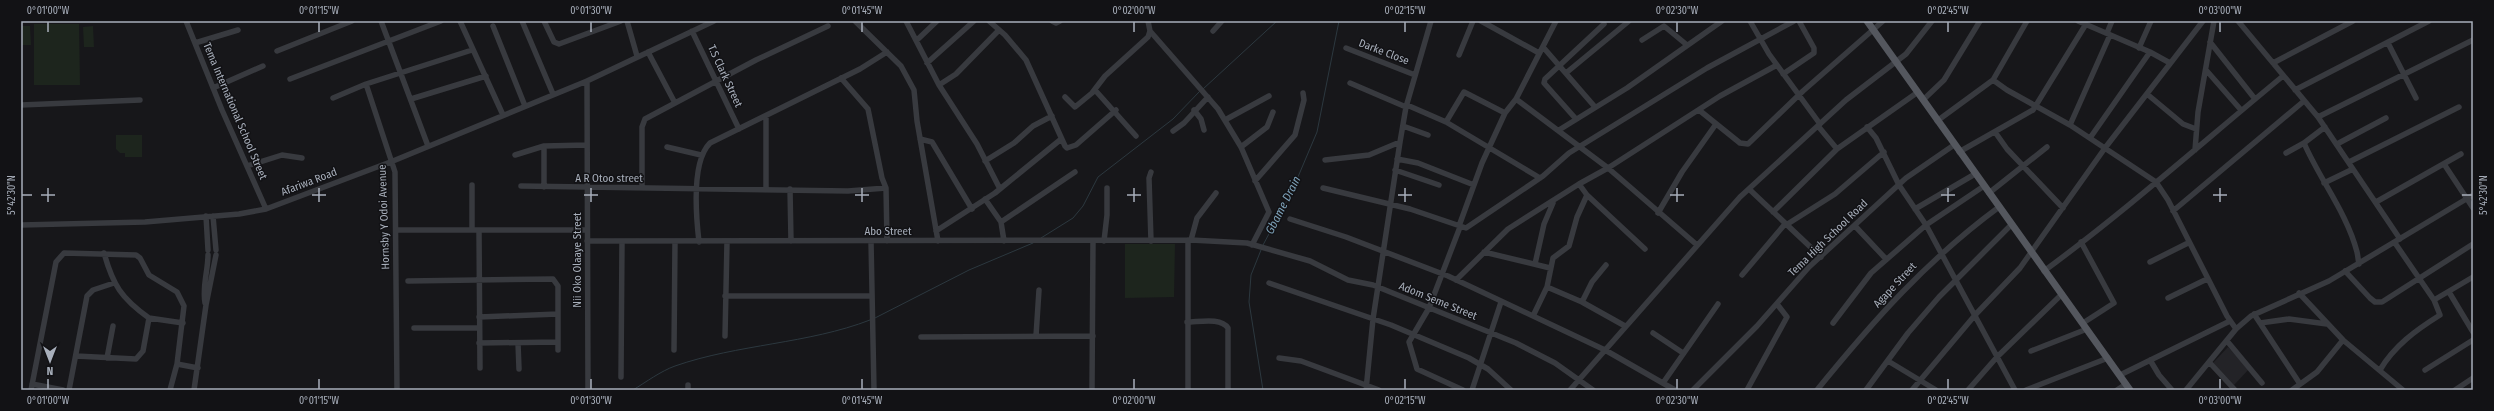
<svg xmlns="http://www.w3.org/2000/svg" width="2494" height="411" font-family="'Fira Sans Condensed',sans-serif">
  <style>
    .built { fill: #232327 }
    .garden { fill: #1d251d }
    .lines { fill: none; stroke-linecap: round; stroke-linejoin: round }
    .stream { stroke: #2c383f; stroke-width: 1 }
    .minor { stroke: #383a3f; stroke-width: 5.5 }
    .major { stroke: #54575e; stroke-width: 7 }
    .ticks { fill: none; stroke: #a8afbb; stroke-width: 1.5 }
    .labels { text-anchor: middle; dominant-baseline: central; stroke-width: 3; stroke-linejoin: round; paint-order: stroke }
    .street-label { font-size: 11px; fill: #a8afbb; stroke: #121215 }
    .water-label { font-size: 12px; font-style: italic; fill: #7da1b8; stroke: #121215 }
    .neatline { fill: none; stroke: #a8afbb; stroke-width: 1.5 }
    .ticks-label { font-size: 10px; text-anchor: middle; fill: #a8afbb }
  </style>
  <rect width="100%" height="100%" fill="#17171a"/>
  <path class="built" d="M2228 347 2249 369 2234 385 2213 363Z"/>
  <path class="garden" d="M34 24H79L80 85H34Z
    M21 26H30L31 45H21Z
    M93 26 94 47H84L83 27Z
    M116 135H142V157H125V153H120L116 149Z
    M1125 244H1175L1174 297 1125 298Z"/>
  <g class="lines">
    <path class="stream" d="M1203 89 1277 21
      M1041 238 1073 218 1083 206 1098 177 1173 119 1200 91
      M1263 245 1292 191 1317 132 1339 21
      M1261 250 1251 275 1249 302 1263 390
      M875 318 969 270 1033 243
      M633 390C646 382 661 371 675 366 738 344 808 344 870 320"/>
    <path class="minor" d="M186 21 222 110 266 209
      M381 21 428 146
      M460 21 503 115
      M522 21 553 94
      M544 21 554 42 559 44 621 21
      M627 21 637 56
      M855 21 901 66 914 90 917 121 938 241
      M906 21 939 85 977 144 1000 189
      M989 21 1005 35 1026 60 1065 146 1067 148 1076 145 1116 110
      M1052 21 1056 23 1060 21
      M1481 21 1539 53
      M1750 21 1769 54 1820 124
      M2078 21 2150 52 2170 63
      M2238 21 2318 117 2400 239
      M493 26 525 106
      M692 31 739 129
      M1150 31 1218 109 1241 147 1269 212 1252 245
      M1213 31 1222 21
      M2107 33 2112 21
      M917 40 937 21
      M1642 40 1664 26 1687 45
      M2210 42 2255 99
      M195 43 238 30
      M2388 43 2416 98
      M1543 47 1595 107
      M1346 48 1415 75
      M2139 48 2151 21
      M277 51 352 21
      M648 52 675 103
      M1459 55 1473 21
      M927 63 974 21
      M2273 63 2353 21
      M2206 70 2241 110
      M1566 73 1629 21
      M1783 74 1814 53V48L1799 21
      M841 78 868 109 882 178 886 188 887 241
      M290 79 441 21
      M1993 80 2007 90 2070 125 2156 182 2168 200 2227 316 2236 329
      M587 81 588 390
      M1350 83 1406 107
      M939 85 956 74 999 30
      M213 88 263 66
      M1095 90 1136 136
      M2295 90 2429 21
      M2147 94 2183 124 2196 129
      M1065 97 1075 107 1092 93 1105 76 1148 37 1150 31 1148 21
      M333 98 366 84
      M411 99 486 76
      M1516 99 1608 168 1697 245
      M1923 100 1944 80 1980 21
      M21 105 140 100
      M1407 105 1446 122 1540 178
      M1194 110 1201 119 1204 130
      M1699 110 1740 143 1748 144 1803 91 1883 21
      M766 116V189
      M2318 117 2473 40
      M1576 119 1544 83 1545 79 1604 24
      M1225 120 1269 96
      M1937 121 1993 80 2027 21
      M1446 122 1464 92 1505 113
      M2070 125 2110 35
      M1403 126 1428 135
      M1818 126 1837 149
      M1867 127 1876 138 1899 185 1926 225 2015 390
      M1559 130 1627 88 1722 21
      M1173 131 1184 123 1208 97
      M1995 132 2007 149 2063 208
      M2090 138 2150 52
      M920 139 932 142 972 209
      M2304 143C2320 180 2347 213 2357 252 2358 256 2358 260 2359 264
      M2337 144 2386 118
      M667 147 701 155
      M1241 147 1267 127 1273 112
      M2195 150 2198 112 2214 21
      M1959 152 2033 110 2086 24
      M2286 153 2304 143 2325 127
      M515 155 544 146 587 145
      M1397 159 1418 163 1474 185
      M1325 160 1369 155 1400 142
      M985 161 1014 143 1033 126 1052 116
      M2349 162 2459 107
      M2444 164 2473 208
      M247 166 282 155 302 158
      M1395 170 1439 185
      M1151 172 1149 178 1151 241
      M1255 181 1295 135 1304 100 1303 93
      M2324 183 2353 169
      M1579 184 1587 195 1645 249
      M472 185V230
      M521 186 848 191 886 188
      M544 187V146
      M642 188V127L645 119 756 60 828 26
      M1323 188 1410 209 1466 228 1543 176 1569 153 1707 68 1794 21
      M790 189 791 241
      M1749 189 1821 257
      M1989 193 2047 147
      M985 199 1001 222 1004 241
      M2376 202 2461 154
      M1915 209 1975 174
      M2173 211 2304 101
      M1773 212 1837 149 1918 92
      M1658 213 1682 172 1716 124
      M206 216 208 250
      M213 216 216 250
      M1290 219 1346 237 1448 276 1605 350 1675 390
      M1001 222 1075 172
      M21 225 145 222 239 214 266 209 393 161 587 81 714 21
      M1786 225 1835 194 1884 152
      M1459 226 1482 163 1505 113 1516 99 1556 21
      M1855 226 1886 259
      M1460 227 1429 308 1409 342 1417 369 1463 390
      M397 230H587
      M479 230 480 368
      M936 231 995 193 1060 140
      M1191 240 1197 218 1216 193
      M587 241 1191 240 1247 243 1310 261 1348 280 1373 285 1516 343 1555 363 1593 390
      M871 241 874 390
      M1104 241 1107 215V188
      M699 242C696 216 691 162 710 143L860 69 887 52
      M2081 242 2114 303 2083 323
      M1484 252 1550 268
      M104 253C113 285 121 298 149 318
      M2150 262 2188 243
      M1535 264 1544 224 1553 203
      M2044 271C2127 210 2204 141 2283 76
      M2345 271 2370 298 2375 302H2382L2473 244
      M1742 275 1785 224
      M1456 280 1508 229 1579 184 1608 168 1720 96 1777 65
      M408 281 553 279 558 286V350
      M1269 283 1391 325 1469 358 1488 369 1511 390
      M1547 287 1582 302 1625 326
      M2449 292 2473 332
      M2299 293 2343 340 2403 390
      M725 296H872
      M2168 298 2207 279
      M2434 300 2473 277
      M1582 302 1592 282 1606 265
      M205 303C202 286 208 271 208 255
      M2254 314 2300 384
      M1533 316 1547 287 1553 258 1569 246 1577 217 1587 195
      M479 317 558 314
      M1187 322C1199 322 1221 317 1228 328V390
      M1833 323 1871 273 1926 225 1984 186
      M2260 323 2289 319 2327 324
      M414 328H479
      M1653 333 1683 353
      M725 336 727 242
      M1036 336 1039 290
      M921 337 1093 336
      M2227 341 2262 383
      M479 343 558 342
      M518 343 519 369
      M674 350 675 242
      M2031 351 2087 329
      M76 356 136 359 143 351 149 318 183 323
      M107 358 113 326
      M1279 358 1301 361 1379 390
      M2150 360 2159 375 2172 390
      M1888 361 1936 390
      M2210 363 2235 390
      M2380 370C2394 346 2416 330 2440 315L2434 300 2395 243
      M2425 370 2473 340
      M2120 375 2230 321
      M621 377 622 241
      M1663 383 1718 304
      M32 384 63 390
      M31 390 56 262 64 253 136 255 140 258 149 275 177 292 184 306 177 364
      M69 390 87 296 93 290 114 283
      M170 390 177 364 198 368
      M194 390 206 305 216 255
      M397 390 395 172 366 84 472 50
      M688 390V385
      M1092 390 1093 241
      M1188 390V240
      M1366 390 1373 319 1400 142 1406 107 1431 21
      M1472 390 1501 302
      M1570 390 1740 197 1846 100 1906 54 1932 21
      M1693 390 1757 326 1809 267 1906 178 1954 145
      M1747 390 1787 317 1777 304
      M1817 390C1873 321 1927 260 1999 207
      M1866 390 1908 333 1939 297 2012 224
      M1912 390 1976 314 2020 268 2105 148 2203 21
      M1968 390 1997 357 2062 294
      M2026 390 2108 358
      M2117 390 2126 384
      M2186 390 2236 329 2251 316 2329 281 2473 195
      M2292 390 2317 372 2343 340
      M2455 390 2473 378"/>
    <path class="major" d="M1867 21 2130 390"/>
  </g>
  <path class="ticks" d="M48 22V32M319 22V32M591 22V32M862 22V32M1134 22V32M1405 22V32M1677 22V32M1948 22V32M2220 22V32M48 188V202M319 188V202M591 188V202M862 188V202M1134 188V202M1405 188V202M1677 188V202M1948 188V202M2220 188V202M22 195H32M41 195H55M312 195H326M584 195H598M855 195H869M1127 195H1141M1398 195H1412M1670 195H1684M1941 195H1955M2213 195H2227M2462 195H2472M48 379V389M319 379V389M591 379V389M862 379V389M1134 379V389M1405 379V389M1677 379V389M1948 379V389M2220 379V389"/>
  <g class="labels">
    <g class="street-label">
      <text transform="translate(1384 52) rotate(21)">Darke Close</text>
      <text transform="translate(725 76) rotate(65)">T.S Clark Street</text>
      <text transform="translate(235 111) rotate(67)">Tema International School Street</text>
      <text x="609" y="178">A R Otoo street</text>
      <text transform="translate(309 182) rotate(-21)">Afariwa Road</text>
      <text transform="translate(384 217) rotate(-92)">Hornsby Y Odoi Avenue</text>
      <text x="888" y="231">Abo Street</text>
      <text transform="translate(1828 238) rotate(-44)">Tema High School Road</text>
      <text transform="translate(577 260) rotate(-90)">Nii Oko Olaaye Street</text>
      <text transform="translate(1895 285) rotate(-47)">Agape Street</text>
      <text transform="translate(1438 301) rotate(22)">Adom Seme Street</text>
    </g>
    <g class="water-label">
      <text transform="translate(1283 205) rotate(-63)">Gbame Drain</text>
    </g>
  </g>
  <rect width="2494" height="411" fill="none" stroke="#121215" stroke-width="44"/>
  <g transform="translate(50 361) rotate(180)" stroke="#121215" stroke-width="3" paint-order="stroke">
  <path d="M0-3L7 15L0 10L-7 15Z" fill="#a8afbb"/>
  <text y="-6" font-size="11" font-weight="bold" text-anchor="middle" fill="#a8afbb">N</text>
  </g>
  <rect x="22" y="22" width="2450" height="367" class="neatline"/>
  <g class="ticks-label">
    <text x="48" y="14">0°01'00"W</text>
    <text x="319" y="14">0°01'15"W</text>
    <text x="591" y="14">0°01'30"W</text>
    <text x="862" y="14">0°01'45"W</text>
    <text x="1134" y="14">0°02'00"W</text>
    <text x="1405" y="14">0°02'15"W</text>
    <text x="1677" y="14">0°02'30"W</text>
    <text x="1948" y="14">0°02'45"W</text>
    <text x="2220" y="14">0°03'00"W</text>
    <text transform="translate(2483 195) rotate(-90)" y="4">5°42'30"N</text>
    <text transform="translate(11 195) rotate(-90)" y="4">5°42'30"N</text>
    <text x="48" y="404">0°01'00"W</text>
    <text x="319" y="404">0°01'15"W</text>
    <text x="591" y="404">0°01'30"W</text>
    <text x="862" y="404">0°01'45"W</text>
    <text x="1134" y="404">0°02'00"W</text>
    <text x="1405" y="404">0°02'15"W</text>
    <text x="1677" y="404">0°02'30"W</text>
    <text x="1948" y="404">0°02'45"W</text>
    <text x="2220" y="404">0°03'00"W</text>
  </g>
</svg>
